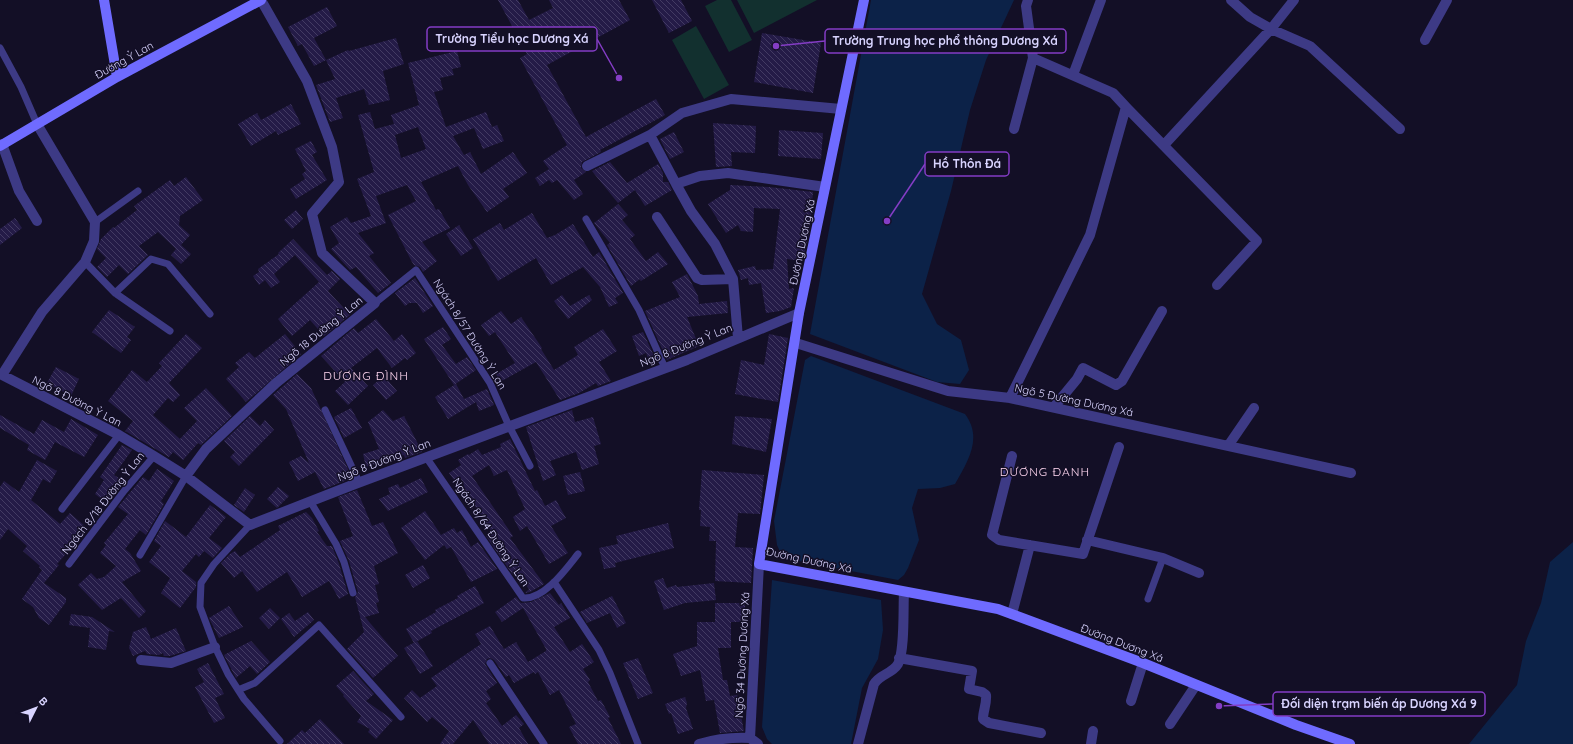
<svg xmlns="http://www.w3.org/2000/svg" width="1573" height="744" font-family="Quicksand,sans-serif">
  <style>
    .green { fill: #12302f }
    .water { fill: #0c2248 }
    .building { fill: url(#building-back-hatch); fill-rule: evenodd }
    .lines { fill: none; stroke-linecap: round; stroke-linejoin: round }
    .lane { stroke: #3d3a85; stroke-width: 7 }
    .street { stroke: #3d3a85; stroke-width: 10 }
    .secondary { stroke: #6f6bff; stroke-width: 10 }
    .labels { text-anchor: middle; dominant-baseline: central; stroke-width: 3; stroke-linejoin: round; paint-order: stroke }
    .street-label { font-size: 11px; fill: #d9d4ff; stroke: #130f26 }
    .neighbourhood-label { font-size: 12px; letter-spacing: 1px; fill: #ffd6f0; stroke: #130f26 }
    .leader { fill: none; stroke: #843dc5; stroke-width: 1.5 }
    .callout-dot { fill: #843dc5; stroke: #130f26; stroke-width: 1.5 }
    .callout { fill: #130f26; stroke: #843dc5; stroke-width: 1.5 }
    .callout-label { font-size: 12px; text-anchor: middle; font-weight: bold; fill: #d9d4ff }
  </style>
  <defs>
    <pattern id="building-back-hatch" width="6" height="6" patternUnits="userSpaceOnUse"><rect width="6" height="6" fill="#241b47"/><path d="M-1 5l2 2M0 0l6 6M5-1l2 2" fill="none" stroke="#433b63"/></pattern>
  </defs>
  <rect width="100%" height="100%" fill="#130f26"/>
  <path class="green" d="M717 0H731L752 40 729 52 705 6Z
    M737 0H817L754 33Z
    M696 26 729 85 704 99 672 40Z"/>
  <path class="water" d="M871 0H1014L986 60 970 110 951 191 922 294 937 324 961 340 969 370 960 384 937 382 810 334Z
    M811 356 965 414C983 438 968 461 955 484L940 488 918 489 912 508 919 540 908 568 904 575 898 580 783 558 777 545 774 521 805 360Z
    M1573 542V744H1469L1517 685 1526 641 1541 603 1550 562Z
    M772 580 881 600 883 630 878 659 862 688 851 744H772L767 739 762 727Z"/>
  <path class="building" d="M498 0H518L529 20 553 8 549 0H619L630 20 547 65 586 137 656 99 665 115 600 150 601 152 582 162 581 168 586 172 574 180 583 194 574 200 557 180 552 183 549 180 540 186 535 178 549 169 543 161 567 145 520 58 527 54Z
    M652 0H681L692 21 669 33Z
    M327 7 337 26 314 38 326 60 314 66 302 44 298 46 288 27Z
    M762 33 821 43 813 93 754 82Z
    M396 38 404 64 383 71 390 100 369 105 364 89 336 98 343 118 330 122 316 85 335 79 326 60 348 50 349 51Z
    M457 51 461 67 452 69 454 75 440 78 443 90 434 92 446 127 486 112 492 127 497 125 504 141 483 149 474 128 453 136 464 155 470 152 481 174 513 152 527 173 503 189 509 197 487 212 468 185 458 166 421 182 436 210 439 209 450 228 422 242 437 261 423 272 420 267 414 265 412 262 388 215 416 201 407 185 376 196 386 223 358 233 374 253 369 256 391 283 378 293 356 267 350 270 331 249 339 243 330 227 347 217 351 223 371 216 357 179 374 172 358 115 370 112 375 129 394 124 391 115 419 105 408 63ZM418 127 426 149 401 158 395 135Z
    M291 104 301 124 278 135 276 131 251 146 238 124 257 113 261 120Z
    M713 123 756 126 755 153 731 152 732 166 716 167Z
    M779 130 823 133 821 159 778 156Z
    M674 132 684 152 670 159 660 139Z
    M311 141 317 152 312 155 327 180 296 199 290 189 305 179 302 174 306 171 295 149Z
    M610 162 627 183 658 164 663 173V182H668L672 190 645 206 635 190 618 203 592 171Z
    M186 177 203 200 180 216 179 225 190 235 181 245 191 254 181 264 171 255 176 249 158 232 139 246 148 255 128 274 119 265 107 277 97 267 106 258 97 249 101 239 113 227 114 228 137 210 134 206 170 180 174 186Z
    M730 185 769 187 813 192 810 229 803 261 787 259 789 289 794 288 791 307 780 311 766 313 761 283 749 285 748 278 741 280 738 270 755 266 756 270 773 269 780 209 754 208 753 232 741 231 738 225 726 233 708 204 730 190Z
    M618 204 628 215 622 220 635 235 630 239 646 261 658 252 668 264 641 281 640 279 631 286 607 245 610 243 594 223Z
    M296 210 303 219 292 229 284 220Z
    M532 213 547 238 555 235 573 224 593 257 599 252 623 293 615 298 618 303 609 307 600 287 583 267 551 285 536 258 498 281 473 239 500 223 504 230Z
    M15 218 22 228 0 245V229Z
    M459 225 473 248 461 256 446 234Z
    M293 239 327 275 332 271 340 279 328 291 350 315 324 336 310 320 292 336 278 319 319 282 295 255 274 274 280 282 271 288 265 280 259 285 253 276 259 272 258 269 279 254 278 253Z
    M687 274 698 296 699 304 727 301 728 313 687 317 699 346 667 360 645 311 680 297 672 282Z
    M415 278 433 306 423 313 417 303H409L405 306 395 293Z
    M562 295 570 306 589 295 592 300 568 319 554 301Z
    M109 310 135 327 127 337 131 340 121 353 92 332Z
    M501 311 511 324 521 317 542 348 541 349 554 370 578 355 574 347 603 329 617 351 599 362 611 381 598 386 596 383 579 393 560 400 536 362 500 382 496 374 515 363 495 332 489 336 481 325Z
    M376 319 394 341 402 334 416 353 407 360 405 358 392 368 377 348 351 368 368 386 348 405 335 391 345 382 321 356 354 328 358 333Z
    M443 327 451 339 442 345 456 364 467 357 476 370 454 385 424 339Z
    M643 332 654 356 648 358 646 353 639 356 632 336Z
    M186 334 202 348 169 383 180 395 173 402 168 398 153 415 180 439 197 421 184 408 206 388 232 416 201 445 198 443 183 460 173 452 169 457 125 431 133 421 108 401 132 370 147 382 162 366 159 363Z
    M285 334 301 354 246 402 226 379 239 367 235 363 249 352 255 358Z
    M769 334 788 338 778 402 735 394 741 360 764 365Z
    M56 367 79 379 71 396 47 383Z
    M297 374 311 388 352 478 324 489 315 472 298 481 289 462 301 456 309 463 286 409 273 395Z
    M384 376 397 391 386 400 373 385Z
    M456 384 464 399 487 389 494 405 479 411 476 402 448 419 435 397Z
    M351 408 362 428 344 438 334 417Z
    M383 410 393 421 404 416 422 452 405 458 404 455 386 463 385 461 366 467 363 454 379 449 368 422Z
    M572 410 575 422 593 417 601 444 594 446 599 464 582 470 576 452 550 461 556 475 543 481 526 427Z
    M0 415 34 434 42 420 64 432 71 419 98 435 84 457 55 442 45 460 27 450 29 445 0 428Z
    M250 416 260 426 265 420 274 430 239 466 230 457 235 452 224 441Z
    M735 416 772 419 766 452 732 444Z
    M510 439 535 491 537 490 545 506 556 500 566 518 551 526 568 553 549 564 527 526 520 531 513 517 525 509 507 470 494 476 489 465 472 476 513 536 510 538 544 584 530 592 525 593 529 589 516 572 513 575 486 536 492 532 475 506 471 510 457 490 464 485 460 477 454 480 449 473 461 465 458 460 468 454 469 455 478 449 482 455 501 447 500 444Z
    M122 445 132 450 114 475 125 482 111 500 106 496 103 500 95 494 104 480 100 477Z
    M37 460 57 471 50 483 43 479 31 500 60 524 70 513 88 529 57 564 59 565 44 583 66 598V602L49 625 39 618 33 607 22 599 42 570 39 567 40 566 23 551 27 546 8 529 0 540V487L4 481 19 492Z
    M157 469 174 481 161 501 164 504 146 535 140 530 125 549 130 553 141 571 122 582 146 611 139 618 121 598 102 610 78 585 91 573 97 579 104 577 116 566 100 553 106 545 104 543 128 514 118 507 143 477 149 481Z
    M702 470 764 475 760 514 738 513 735 547 753 548 751 583 715 581 716 541H709L710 527 700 526 701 510H699Z
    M580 472 585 491 568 495 563 476Z
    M421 478 428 492 388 511 379 499 390 494 388 488 398 484 400 488Z
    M278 487 289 496 277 508 267 499Z
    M245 488 255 495 244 512 234 505Z
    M357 490 372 526 383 522 398 553 374 566 379 584 375 585 379 602 376 603 379 613 365 617 398 656 373 678 347 649 364 632 355 597 358 592 349 561 340 541 353 536 338 497Z
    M210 505 226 517 209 538 222 548 213 558 204 551 199 557 196 554 182 571 196 582V587L180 608 161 593 170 578 149 562 161 546 154 541 165 521 186 537Z
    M425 511 441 535 454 528 457 533 462 530 471 547 478 542 497 569 471 582 451 547 447 549 444 545 425 560 401 528Z
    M306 512 312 518 319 531 317 532 327 546H332L339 564 348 594 339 599 329 581 302 597 287 572 257 592 242 571 234 578 221 563 230 554 235 551 240 557 280 530 278 526Z
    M668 523 674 548 615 563 616 567 604 569 599 548 618 544 616 536Z
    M423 565 430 578 413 588 405 575Z
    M663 578 667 588 676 585 677 587 714 583 716 600 685 603 664 610 654 581Z
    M475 586 484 603 431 631 432 633 414 643 406 629 436 612 435 610 458 598 457 596Z
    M550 593 559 605 561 603 570 618 554 627 570 652 582 644 594 662 583 669 590 680 588 682 598 701 601 700 610 717 608 718 621 744H578L569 727 576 724 559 690 550 695 538 672 535 674 534 672 514 683 509 675 506 677 494 660 490 658 487 659 485 664 497 683 486 691 491 699 486 703 502 726 516 715 524 724 519 728 528 744H489L473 720 453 744H440L449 731 432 717 427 722 404 698 412 690 420 698 437 686 431 678 481 644 475 634 490 626 504 649 516 642 528 662 546 651V649L523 608 502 622 495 612 516 597 521 603 531 602Z
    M612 596 626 623 617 628 610 613 587 623 580 612Z
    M715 603H745V622H731V648H718L723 680H727L730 696 737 695 744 731 720 733 714 700 706 701 700 670 681 676 673 654 697 646V622H715Z
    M229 606 243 627 219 638 209 618Z
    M270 608 280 618 269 629 259 618Z
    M308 612 314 620 294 637 281 619 289 613 295 621Z
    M71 614 92 617 115 632 109 631 106 650 88 647 90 628 69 625Z
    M146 627 151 639 176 628 186 651 170 656H164L163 653 159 655 147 654 145 651 133 656 129 648 133 632Z
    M251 641 270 662 257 674 250 666 236 678 224 655Z
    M417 641 433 666 420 674 404 648Z
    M638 658 653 693 638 699 623 663Z
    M208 663 224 694 215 698 225 718 214 723 195 687 204 682 197 669Z
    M353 671 374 694 366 701 393 720 376 739 368 732 370 729 357 722 361 716 343 696 344 695 336 686Z
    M685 697 687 703 686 708 693 729 678 734 671 713 669 714 665 704Z
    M320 719 344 744H287L302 730 305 733Z"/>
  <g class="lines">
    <path class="lane" d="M0 48 21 87 37 124
      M586 219 639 310 665 368
      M95 222 138 191
      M85 262 115 293 151 259 168 264 210 314
      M115 293 170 331
      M375 303 416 270 490 383 509 426 530 466
      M325 410 359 482
      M426 457 523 598C544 600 566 569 578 554
      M310 501 336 544 344 562 353 593
      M62 509 119 435
      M250 525 214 564 201 583 200 607 215 647 228 674 244 699 280 741
      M140 555 186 476
      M69 564 124 491 154 456
      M554 582 599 650 610 673 638 744
      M1148 599 1163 558
      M490 663 544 744
      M238 690 255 683 319 625 401 717"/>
    <path class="street" d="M1294 0 1271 29 1310 46 1400 129
      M1425 40 1447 0
      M1073 75 1101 0
      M1126 107 1257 241 1217 285
      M1014 129 1033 58 1026 6 1028 0
      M2 144 19 191 37 221
      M1164 145 1271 29 1250 17 1231 0
      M587 166 650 135
      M676 184 650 135 682 113 731 99 841 109
      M657 217 697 278 702 280 733 279
      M738 338 733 279 715 244 691 211 676 184 700 176 728 173 825 187
      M796 343 948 391 1010 398 1351 473
      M0 374 119 435 154 456 186 476 250 525 355 484 687 360 799 313
      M2 375 42 312 85 262 94 241 95 222 37 124
      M1010 398 1090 235 1126 107 1113 93 1033 58
      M1054 407 1077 379 1083 368 1116 385 1122 381 1162 311
      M1228 446 1254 408
      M1012 456 992 535 999 540 1083 554 1119 447
      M186 476 206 449 276 383 375 303 322 253 312 214 339 182 332 147 307 81 261 0
      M1087 540 1163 558 1199 573
      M1012 614 1030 545
      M899 658 972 671 969 689 982 692 986 695C987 703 983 711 983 719L989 723 1041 733
      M141 660 171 663 215 647
      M1131 701 1143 663
      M1170 724 1196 685
      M699 744C716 739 732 737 750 738
      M758 744 750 738 759 564
      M858 744 874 684C880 674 892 674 898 664 905 651 903 608 904 592
      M1091 744 1093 731"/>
    <path class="secondary" d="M104 0 117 77
      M864 0 799 313 759 564 998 609 1143 663 1296 725 1350 744
      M0 146 117 77 261 0"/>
  </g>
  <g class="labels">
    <g class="street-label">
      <text transform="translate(124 60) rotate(-29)">Đường Ỷ Lan</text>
      <text transform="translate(802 242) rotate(-78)">Đường Dương Xá</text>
      <text transform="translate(321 331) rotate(-39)">Ngõ 18 Đường Ỷ Lan</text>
      <text transform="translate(470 334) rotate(58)">Ngách 8/57 Đường Ỷ Lan</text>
      <text transform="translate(686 345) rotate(-22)">Ngõ 8 Đường Ỷ Lan</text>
      <text transform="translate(1074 400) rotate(12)">Ngõ 5 Đường Dương Xá</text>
      <text transform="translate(77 401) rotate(27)">Ngõ 8 Đường Ỷ Lan</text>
      <text transform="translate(384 460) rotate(-21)">Ngõ 8 Đường Ỷ Lan</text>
      <text transform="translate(103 503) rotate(-52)">Ngách 8/18 Đường Ỷ Lan</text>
      <text transform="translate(491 532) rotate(56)">Ngách 8/64 Đường Ỷ Lan</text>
      <text transform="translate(809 560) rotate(12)">Đường Dương Xá</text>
      <text transform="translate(1122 643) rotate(21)">Đường Dương Xá</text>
      <text transform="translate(742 655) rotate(-87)">Ngõ 34 Đường Dương Xá</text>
    </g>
    <g class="neighbourhood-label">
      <text x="366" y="375">DƯƠNG ĐÌNH</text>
      <text x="1045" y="471">DƯƠNG ĐANH</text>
    </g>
  </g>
  <path class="leader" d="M619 78L597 39M776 46L825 41M887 221L925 164M1219 706L1273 704"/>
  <g class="callout-dot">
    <circle cx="619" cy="78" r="4"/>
    <circle cx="776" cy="46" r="4"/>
    <circle cx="887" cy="221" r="4"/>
    <circle cx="1219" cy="706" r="4"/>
  </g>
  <g class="callout">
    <rect x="427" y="27" width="170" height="24" rx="4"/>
    <rect x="825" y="29" width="241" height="24" rx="4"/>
    <rect x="925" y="152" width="84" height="24" rx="4"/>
    <rect x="1273" y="692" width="212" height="24" rx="4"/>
  </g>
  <g class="callout-label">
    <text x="512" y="43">Trường Tiểu học Dương Xá</text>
    <text x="945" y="45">Trường Trung học phổ thông Dương Xá</text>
    <text x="967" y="168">Hồ Thôn Đá</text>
    <text x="1379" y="708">Đối diện trạm biến áp Dương Xá 9</text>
  </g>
  <g transform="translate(36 708) rotate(48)" stroke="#130f26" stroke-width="3" paint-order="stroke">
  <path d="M0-3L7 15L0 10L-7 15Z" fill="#d9d4ff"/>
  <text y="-6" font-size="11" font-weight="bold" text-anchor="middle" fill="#d9d4ff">B</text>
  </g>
</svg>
